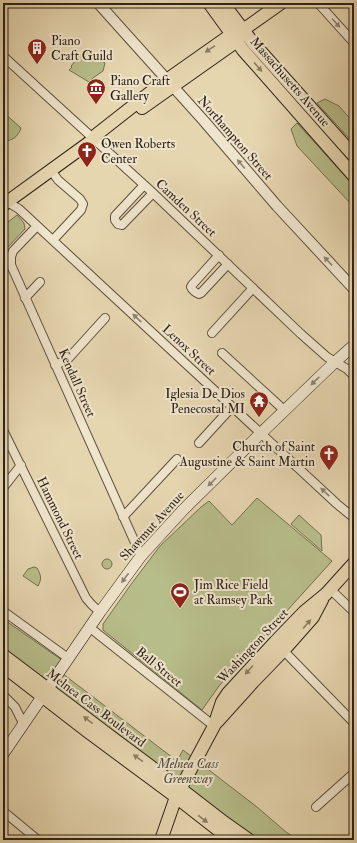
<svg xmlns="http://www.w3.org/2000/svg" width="357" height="843" font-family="'IM FELL Double Pica',serif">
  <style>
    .green { fill: #b7bd8a; stroke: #727051 }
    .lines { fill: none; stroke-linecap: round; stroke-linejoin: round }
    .minor-casing { stroke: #5c4f3e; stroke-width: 10 }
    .tertiary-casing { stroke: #5c4f3e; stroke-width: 12 }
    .secondary-casing { stroke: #2e2218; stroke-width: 12 }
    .primary-casing { stroke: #2e2218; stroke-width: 14 }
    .minor { stroke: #efe4cc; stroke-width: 8 }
    .tertiary { stroke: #efe4cc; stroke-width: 10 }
    .secondary { stroke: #efe4cc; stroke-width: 11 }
    .primary { stroke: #e6d6b0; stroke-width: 12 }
    .oneway { fill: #8e8372 }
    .oneway2 { fill: #8a7c64 }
    .labels { text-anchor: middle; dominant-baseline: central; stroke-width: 4; stroke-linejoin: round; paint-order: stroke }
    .poi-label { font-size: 13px; fill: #2e2218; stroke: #efe4cc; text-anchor: start }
    .street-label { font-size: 13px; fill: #2e2218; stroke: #efe4cc }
    .park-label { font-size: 13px; font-style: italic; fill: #504934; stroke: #efe4cc }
  </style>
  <rect width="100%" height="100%" fill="#e6d6b0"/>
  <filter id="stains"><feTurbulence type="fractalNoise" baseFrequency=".005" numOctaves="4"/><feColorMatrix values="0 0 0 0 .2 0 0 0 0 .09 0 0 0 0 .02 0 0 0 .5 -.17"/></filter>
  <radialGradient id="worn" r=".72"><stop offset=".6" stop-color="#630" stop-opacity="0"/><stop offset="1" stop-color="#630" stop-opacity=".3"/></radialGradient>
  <path class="green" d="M88 49 94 56 105 63 103 71 93 78 89 82 69 70 72 67 71 66 77 59 78 57Z
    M325 99 339 106 354 123V144L317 103Z
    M3 112 21 128C18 137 13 140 3 142Z
    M297 123 354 186V206L351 204 297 146 291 129Z
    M17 215 24 223 25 229 7 248 4 255 5 265 3 266V226Z
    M257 498 332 561 219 686 202 710 103 630V624L132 583 160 546 201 507 209 501 232 525Z
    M299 515 321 535 322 551 291 524Z
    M102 564a5 5 0 1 1 10 0a5 5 0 1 1-10 0Z
    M34 567 37 568C41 575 42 579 38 586L23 576 28 569Z
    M3 619 69 665 63 674 177 761 183 750 257 807 286 832 298 840H257L246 833 3 650Z"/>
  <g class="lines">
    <defs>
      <path id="minor" d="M318 3 354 43
        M3 56 153 193 301 334 327 357 347 369 354 376
        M51 170 58 180 80 199 83 204 81 210 53 240
        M144 185 115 216V220L118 224 122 225 153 193
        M4 200 19 209 337 504 354 518
        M37 226 13 251 11 257V265L141 556
        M219 255 192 285 191 287C192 290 196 293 199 294L201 293 228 264
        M25 298 40 282
        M212 333 253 288
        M222 353 284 410
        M55 365 67 360 105 318
        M3 430 86 598 92 605 100 612
        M199 443 232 407
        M3 488 21 465
        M123 517 177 459
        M330 589 354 612
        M3 611 68 658
        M89 627 214 726
        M281 648 354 723
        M3 695 15 707 23 723
        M316 807 354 773
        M3 811 38 840"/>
      <path id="tertiary" d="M98 3 204 121 277 206 354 289"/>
      <path id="secondary" d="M3 754 100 612 141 556 183 510 257 437 335 362 354 345"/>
      <path id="primary" d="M209 3 243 50 354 176
        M223 3 253 43 354 156
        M3 4 4 3
        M142 108 237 41 241 34
        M3 205 94 139 96 135 161 84 232 34 243 30 281 3
        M3 655 114 739 181 789 225 823 249 840
        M3 666 87 731 176 797 231 840
        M217 722 253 682 283 651 313 617 322 600
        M161 840 176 797 214 726 222 702 228 693 275 642 304 612 326 594 354 563"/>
    </defs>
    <use href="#minor" class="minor-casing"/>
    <use href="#tertiary" class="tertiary-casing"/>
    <use href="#secondary" class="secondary-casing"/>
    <use href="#primary" class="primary-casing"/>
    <use href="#minor" class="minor"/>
    <use href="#tertiary" class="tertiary"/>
    <use href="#secondary" class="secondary"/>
    <use href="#primary" class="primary"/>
  </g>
  <defs><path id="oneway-solid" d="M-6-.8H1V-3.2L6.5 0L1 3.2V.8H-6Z"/></defs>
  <g class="oneway">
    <use href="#oneway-solid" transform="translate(336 23) rotate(48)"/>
    <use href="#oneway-solid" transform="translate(241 164) rotate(-130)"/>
    <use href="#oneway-solid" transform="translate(328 261) rotate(-133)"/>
    <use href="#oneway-solid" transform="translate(137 318) rotate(-137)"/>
    <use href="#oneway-solid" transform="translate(315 381) rotate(136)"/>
    <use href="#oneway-solid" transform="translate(212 482) rotate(135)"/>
    <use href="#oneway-solid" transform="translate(325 492) rotate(-137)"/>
    <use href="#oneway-solid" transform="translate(125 578) rotate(127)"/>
  </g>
  <g class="oneway2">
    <use href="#oneway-solid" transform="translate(210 49) rotate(145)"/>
    <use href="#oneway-solid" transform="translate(258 67) rotate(49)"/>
    <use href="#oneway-solid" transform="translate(307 624) rotate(-49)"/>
    <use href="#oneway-solid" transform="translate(249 670) rotate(132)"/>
    <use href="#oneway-solid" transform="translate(88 720) rotate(-142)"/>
    <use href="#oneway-solid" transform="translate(138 758) rotate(-144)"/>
    <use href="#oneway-solid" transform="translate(203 819) rotate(38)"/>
  </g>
  <defs>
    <symbol id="building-pin" viewBox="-11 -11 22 30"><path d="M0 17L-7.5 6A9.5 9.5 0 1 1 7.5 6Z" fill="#8f2418" stroke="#efe4cc"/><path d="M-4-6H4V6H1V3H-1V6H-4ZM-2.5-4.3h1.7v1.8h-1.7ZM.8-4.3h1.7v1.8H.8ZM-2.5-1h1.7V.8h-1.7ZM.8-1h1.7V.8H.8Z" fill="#fff"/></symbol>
    <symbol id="museum-pin" viewBox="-11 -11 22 30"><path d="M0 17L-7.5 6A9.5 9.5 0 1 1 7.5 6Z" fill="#8f2418" stroke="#efe4cc"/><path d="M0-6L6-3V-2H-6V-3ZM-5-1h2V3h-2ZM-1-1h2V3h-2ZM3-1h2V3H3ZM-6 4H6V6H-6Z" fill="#fff"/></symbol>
    <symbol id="church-pin" viewBox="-11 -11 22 30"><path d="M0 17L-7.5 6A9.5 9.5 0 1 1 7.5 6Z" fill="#8f2418" stroke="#efe4cc"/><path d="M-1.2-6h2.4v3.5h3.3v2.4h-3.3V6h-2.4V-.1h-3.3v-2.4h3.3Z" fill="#fff"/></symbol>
    <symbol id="temple-pin" viewBox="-11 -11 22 30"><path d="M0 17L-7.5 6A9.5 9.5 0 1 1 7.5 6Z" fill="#8f2418" stroke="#efe4cc"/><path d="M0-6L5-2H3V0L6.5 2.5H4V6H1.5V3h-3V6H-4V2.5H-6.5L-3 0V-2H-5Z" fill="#fff"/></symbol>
    <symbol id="stadium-pin" viewBox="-11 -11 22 30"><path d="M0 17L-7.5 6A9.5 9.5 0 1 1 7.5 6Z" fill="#8f2418" stroke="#efe4cc"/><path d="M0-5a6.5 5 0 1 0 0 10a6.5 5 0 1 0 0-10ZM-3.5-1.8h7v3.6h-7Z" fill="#fff"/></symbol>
  </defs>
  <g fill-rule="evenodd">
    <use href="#building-pin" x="26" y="37" width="22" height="30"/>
    <use href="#museum-pin" x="85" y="77" width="22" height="30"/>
    <use href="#church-pin" x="76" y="140" width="22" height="30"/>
    <use href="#temple-pin" x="248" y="390" width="22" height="30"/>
    <use href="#church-pin" x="318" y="443" width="22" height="30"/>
    <use href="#stadium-pin" x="169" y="581" width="22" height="30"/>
  </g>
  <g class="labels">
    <g class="poi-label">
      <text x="51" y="41">Piano<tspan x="51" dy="15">Craft Guild</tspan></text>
      <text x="110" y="81">Piano Craft<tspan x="110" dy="15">Gallery</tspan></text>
      <text x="101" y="144">Owen Roberts<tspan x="101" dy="15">Center</tspan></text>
      <text x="245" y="394" text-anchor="end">Iglesia De Dios<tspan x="245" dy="15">Penecostal MI</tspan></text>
      <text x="315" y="447" text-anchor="end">Church of Saint<tspan x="315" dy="15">Augustine &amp; Saint Martin</tspan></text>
      <text x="194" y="585">Jim Rice Field<tspan x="194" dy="15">at Ramsey Park</tspan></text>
    </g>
    <g class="street-label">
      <text transform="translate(290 82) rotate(49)">Massachusetts Avenue</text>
      <text transform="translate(235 138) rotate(49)">Northampton Street</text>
      <text transform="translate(186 208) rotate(43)">Camden Street</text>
      <text transform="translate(189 350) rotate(43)">Lenox Street</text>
      <text transform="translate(77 383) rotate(66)">Kendall Street</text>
      <text transform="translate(60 518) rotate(64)">Hammond Street</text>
      <text transform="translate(152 526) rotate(-48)">Shawmut Avenue</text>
      <text transform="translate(253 646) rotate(-47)">Washington Street</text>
      <text transform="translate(159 667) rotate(39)">Ball Street</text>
      <text transform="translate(96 708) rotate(37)">Melnea Cass Boulevard</text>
    </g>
    <g class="park-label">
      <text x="188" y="764">Melnea Cass<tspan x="188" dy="15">Greenway</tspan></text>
    </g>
  </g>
  <rect width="357" height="843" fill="none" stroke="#e6d6b0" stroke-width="16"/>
  <rect x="4" y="4" width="349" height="835" fill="none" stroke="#2e2218" stroke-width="2"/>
  <rect x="8" y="8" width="341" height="827" fill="none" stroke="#2e2218"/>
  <rect width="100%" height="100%" filter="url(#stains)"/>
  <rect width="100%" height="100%" fill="url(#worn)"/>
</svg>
